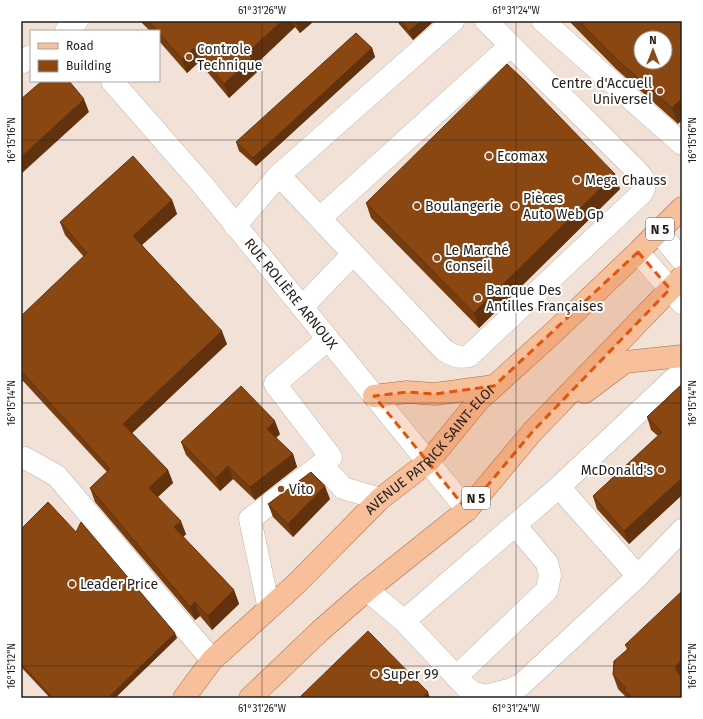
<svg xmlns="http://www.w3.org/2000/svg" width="703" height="719" font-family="'Fira Sans',sans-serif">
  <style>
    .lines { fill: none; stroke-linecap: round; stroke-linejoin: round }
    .minor-casing { stroke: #c3b4aa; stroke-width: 23 }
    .major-casing { stroke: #a96b41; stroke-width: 23 }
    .minor { stroke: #fff; stroke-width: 22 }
    .major { stroke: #f7bf9a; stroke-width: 22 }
    .wall { fill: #773d0f }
    .shaded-wall { fill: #61320d }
    .building { fill: #8a4712; stroke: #61320d; fill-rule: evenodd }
    .marked { fill: #de560d; fill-opacity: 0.2; stroke: #de560d; stroke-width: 3; stroke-dasharray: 8 5; stroke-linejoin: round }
    .ticks { fill: none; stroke: #231e1a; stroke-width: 1; stroke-opacity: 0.45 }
    .poi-dot { fill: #8e4b1a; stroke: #fff; stroke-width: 1.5 }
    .labels { text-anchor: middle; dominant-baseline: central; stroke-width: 4; stroke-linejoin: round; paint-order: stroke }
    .shield { fill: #fff; stroke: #65625f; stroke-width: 1 }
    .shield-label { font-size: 13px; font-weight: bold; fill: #231e1a }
    .poi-label { font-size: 14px; fill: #231e1a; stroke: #fff; text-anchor: start }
    .street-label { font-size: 14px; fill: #231e1a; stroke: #fff }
    .neatline { fill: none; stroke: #231e1a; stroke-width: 1.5 }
    .ticks-label { font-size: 10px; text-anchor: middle; fill: #231e1a }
  </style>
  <rect width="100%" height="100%" fill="#f1e1d7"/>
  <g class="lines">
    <defs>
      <g id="minor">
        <path d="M543 21 682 144"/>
        <path d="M66 31 77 21"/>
        <path d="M21 63 31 56"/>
        <path id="s1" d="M112 81 202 184 467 510"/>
        <path d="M279 175 444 350C453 356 458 358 469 356L641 194 644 189 643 178 635 169 486 21"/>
        <path d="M320 218 510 46"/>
        <path d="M235 226 279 175 453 21"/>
        <path d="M658 231 682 260"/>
        <path d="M638 252 682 303"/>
        <path d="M302 307 353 254"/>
        <path d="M21 458H25L57 476 212 660"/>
        <path d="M321 464 343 488 380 499"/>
        <path d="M559 487 638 576"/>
        <path d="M367 590 404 621 466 687 472 692 486 696 509 690 521 685 638 576 682 530"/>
        <path d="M266 611 268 604 250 519 331 457 275 384 328 339"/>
        <path d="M404 621 559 487 676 377H682"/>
        <path d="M456 677 547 590 550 575 547 563 515 525"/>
      </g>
      <g id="major">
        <path d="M585 392 625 362 682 356"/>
        <path d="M374 396 407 392 435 394 494 386"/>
        <path id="s2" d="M184 698 212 660 295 585 380 499 428 462 479 400 553 333 638 252 682 208"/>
        <path d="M250 698 320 631 367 590 467 510 533 431 682 277"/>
      </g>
    </defs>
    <use href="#minor" class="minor-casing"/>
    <use href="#major" class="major-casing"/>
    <use href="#minor" class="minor"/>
    <use href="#major" class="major"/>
  </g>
  <path class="wall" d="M142 21H314L300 33 295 27 255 65 257 72 229 98 199 62 187 73 159 41V31H150L142 23Z
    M398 21H434L413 40 399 24Z
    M569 21H682L678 124 616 69Z
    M372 48 375 57 256 166 239 151 236 142Z
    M620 189 479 328 371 218 366 203Z
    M172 200 177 214 142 245 227 344 132 433 168 470 173 483 158 497 186 534 183 537 234 590 239 604 212 630 200 616 195 620 95 502 90 488 107 472 23 381 21 383V316L84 257 65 235 60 222Z
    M682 384V495L629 544 597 509 593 496 658 436 651 430 647 417Z
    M280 434 276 438 293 454 297 467 255 500 233 479 220 491 186 455 181 442Z
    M330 499 293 537 273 517 268 504Z
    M21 529 177 638 115 698H50L21 667Z
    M625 645 682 698H627L618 689 613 675 627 649Z"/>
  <path class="shaded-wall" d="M282 21H293L295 27 255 65 257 72 229 98 224 84 247 53Z
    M296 21H314L300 33Z
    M421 21H434L413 40 409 31Z
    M194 48 199 62 187 73 182 59Z
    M372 48 375 57 256 166 253 158Z
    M682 98V120L678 124 672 108Z
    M84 99 89 112 21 174V157Z
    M615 174 620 189 479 328 474 313Z
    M172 200 177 214 137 249 133 236Z
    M222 331 227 344 128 437 123 424Z
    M21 375 23 381 21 383Z
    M275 421 280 434 271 442 267 429Z
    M293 454 297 467 255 500 250 487Z
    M228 466 233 479 220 491 216 478Z
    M168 470 173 483 153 501 149 488Z
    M682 478V495L629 544 624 531Z
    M325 486 330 499 293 537 288 524Z
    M181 521 186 534 179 541 174 527Z
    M234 590 239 604 212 630 208 616Z
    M195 602 200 616 195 620 190 607Z
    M175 633 177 638 115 698H108Z
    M682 658V681L675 668Z
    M428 692 430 698H421Z"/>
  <path class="building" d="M148 21H282L247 53 252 58 224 84 194 48 182 59 159 33V31H157Z
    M401 21H421L409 31Z
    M579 21H682V98L672 108 610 53ZM641 38H665V62H641Z
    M356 33 372 48 253 158 236 142Z
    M507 64 524 80 615 174 474 313 366 203Z
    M42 81H69L84 99 21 157V99Z
    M133 156 172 200 133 236 222 331 123 424 168 470 149 488 181 521 174 527 234 590 208 616 195 602 190 607 90 488 110 469 21 371V316L87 253 60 222Z
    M682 384V478L624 531 593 496 662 432 647 417Z
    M241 386 275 421 267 429 293 454 250 487 228 466 216 478 181 442Z
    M311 472 325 486 288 524 268 504Z
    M48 502 76 532 81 522 175 633 108 698H53L21 664V529Z
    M682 591V658L675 668 682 679V698H632L624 690 626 688 613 675 614 661 629 648 625 645Z
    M368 631 428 692 421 698H299Z"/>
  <path class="marked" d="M638 252 670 289 533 431 467 510 374 396 407 392 435 394 494 386Z"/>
  <path class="ticks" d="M262 21V698M516 21V698M21 140H682M21 403H682M21 666H682"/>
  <g class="poi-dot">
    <circle cx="189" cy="57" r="4"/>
    <circle cx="660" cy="91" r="4"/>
    <circle cx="489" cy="156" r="4"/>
    <circle cx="577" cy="180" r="4"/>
    <circle cx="417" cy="206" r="4"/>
    <circle cx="515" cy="206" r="4"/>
    <circle cx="437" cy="258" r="4"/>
    <circle cx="478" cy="298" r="4"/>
    <circle cx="661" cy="470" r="4"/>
    <circle cx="281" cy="489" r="4"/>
    <circle cx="72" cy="584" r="4"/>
    <circle cx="375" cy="674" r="4"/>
  </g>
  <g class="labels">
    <g class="shield">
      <rect x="646" y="218" width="28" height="22" rx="3"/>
      <rect x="462" y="487" width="28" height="22" rx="3"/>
    </g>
    <g class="shield-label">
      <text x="660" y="229">N 5</text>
      <text x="476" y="498">N 5</text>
    </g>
    <g class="poi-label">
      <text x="197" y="49">Controle<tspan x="197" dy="16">Technique</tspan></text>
      <text x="652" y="83" text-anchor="end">Centre d'Accuell<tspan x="652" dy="16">Universel</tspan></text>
      <text x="497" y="156">Ecomax</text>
      <text x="585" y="180">Mega Chauss</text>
      <text x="523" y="198">Pièces<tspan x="523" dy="16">Auto Web Gp</tspan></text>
      <text x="425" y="206">Boulangerie</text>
      <text x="445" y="250">Le Marché<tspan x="445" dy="16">Conseil</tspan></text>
      <text x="486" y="290">Banque Des<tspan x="486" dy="16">Antilles Françaises</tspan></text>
      <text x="653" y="470" text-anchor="end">McDonald's</text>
      <text x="289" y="489">Vito</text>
      <text x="80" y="584">Leader Price</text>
      <text x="383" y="674">Super 99</text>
    </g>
    <g class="street-label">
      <text stroke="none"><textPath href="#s1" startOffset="278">RUE ROLIÈRE ARNOUX</textPath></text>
      <text stroke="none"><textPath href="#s2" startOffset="350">AVENUE PATRICK SAINT-ELOI</textPath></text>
    </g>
  </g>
  <rect width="703" height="719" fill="none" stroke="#ffffff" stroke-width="44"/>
  <rect x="30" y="30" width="130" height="52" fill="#ffffff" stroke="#a7a5a3"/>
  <rect x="38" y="43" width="20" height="6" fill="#f7bf9a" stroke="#a7a5a3"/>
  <text x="66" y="50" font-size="12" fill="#231e1a">Road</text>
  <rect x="38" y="60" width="20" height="12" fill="#8a4712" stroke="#a7a5a3"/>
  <text x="66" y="70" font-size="12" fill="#231e1a">Building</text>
  <g transform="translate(653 50)"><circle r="19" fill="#ffffff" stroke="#a7a5a3"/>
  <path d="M0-3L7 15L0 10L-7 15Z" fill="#8e4b1a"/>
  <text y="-6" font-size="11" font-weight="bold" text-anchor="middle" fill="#231e1a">N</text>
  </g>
  <rect x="22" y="22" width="659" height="675" class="neatline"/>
  <g class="ticks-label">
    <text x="262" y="14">61°31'26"W</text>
    <text x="516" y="14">61°31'24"W</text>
    <text transform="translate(11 140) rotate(-90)" y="4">16°15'16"N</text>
    <text transform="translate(692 140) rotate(-90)" y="4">16°15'16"N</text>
    <text transform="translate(11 403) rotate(-90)" y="4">16°15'14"N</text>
    <text transform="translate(692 403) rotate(-90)" y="4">16°15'14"N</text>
    <text transform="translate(11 666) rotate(-90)" y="4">16°15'12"N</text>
    <text transform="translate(692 666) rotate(-90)" y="4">16°15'12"N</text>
    <text x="262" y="712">61°31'26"W</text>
    <text x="516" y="712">61°31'24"W</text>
  </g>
</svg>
